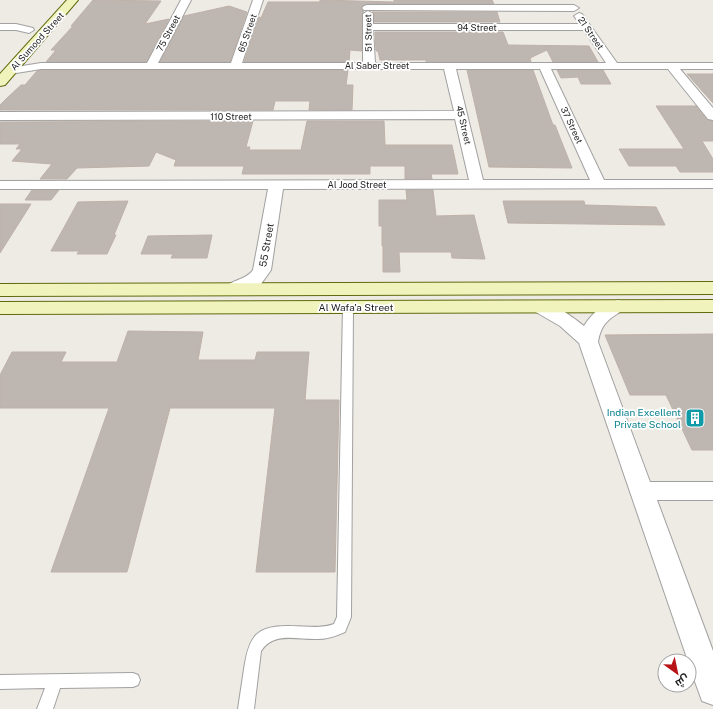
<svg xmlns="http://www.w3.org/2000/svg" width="713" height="709" font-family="'Public Sans',Cairo,sans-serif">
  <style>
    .building { fill: #beb6b1; stroke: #beb1a8 }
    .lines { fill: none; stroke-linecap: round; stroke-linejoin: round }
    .lane-casing { stroke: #a1a1a1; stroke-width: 2 }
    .street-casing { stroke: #a1a1a1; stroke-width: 2 }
    .secondary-casing { stroke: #616a0f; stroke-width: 2 }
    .lane { fill: #fff; fill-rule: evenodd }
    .street { fill: #fff; fill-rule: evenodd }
    .secondary { fill: #f1f3bd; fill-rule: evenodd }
    .labels { text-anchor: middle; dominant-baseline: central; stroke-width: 3.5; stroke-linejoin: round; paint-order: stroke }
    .far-street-label { font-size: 9px; fill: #1d1d1d; stroke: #fff }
    .street-label { font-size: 10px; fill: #1d1d1d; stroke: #fff }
    .culture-label { font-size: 10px; fill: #0d838f; stroke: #fff; text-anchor: end }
  </style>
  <rect width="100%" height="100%" fill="#eeeae4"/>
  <path class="building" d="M93 0 161 1 145 24 169 19 146 62H46L56 50H51L73 26H71Z
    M320 0 394 2V0H492L494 4H367L360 8 364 12 362 14V51L350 50 349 62H244L259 17 261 18 268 2H320Z
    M229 6 247 12 230 62H160L184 16Z
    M372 12H497L500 22H374V14Z
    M375 32H503L508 45 589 46 598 62H553L547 50 530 58 531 62H426V60H380L378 51H376Z
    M41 70H348L346 85H353L352 110H309L310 101H275L273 110H0V105L6 99 21 85H25L37 71Z
    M467 70H533L553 125H555L572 168 489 167Z
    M557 70H603L611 84H581L578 77 561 78Z
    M687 74H713V103Z
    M656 106H696L707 120 713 121V141H702L713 159V172H680L676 166H629L619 149H684Z
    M253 121 246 147H250L249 150H301L307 121H384L385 145H452L458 174H431L432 179H405V166H370V174H242L244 166H174L176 160 156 152 149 166 77 168 67 179H40L52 164 12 161 22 149H16L20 144H0V122Z
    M32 190H59L51 200H25Z
    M406 190H433L436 216 474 215 485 259 452 258 451 252H399L400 272H383V246H382V226H379V200H407Z
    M128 201 114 235H116L107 254H77L79 251H51L78 202Z
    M503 201H584L585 205 656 207 665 225 508 223Z
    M0 204H31L0 253Z
    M212 235 207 258H171L173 254H141L148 236Z
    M128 331 203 332 198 360H255L257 352H309L305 400H339L335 572H256L275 408H170L127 572H51L109 408H0V375L12 352H66L61 362H117Z
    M713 334V450H692L666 395H630L605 335Z"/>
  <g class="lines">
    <defs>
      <path id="lane" d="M348 304 353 307 351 617 345 632C336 636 328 639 318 639 298 640 274 631 261 651L254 709H238C240 696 242 682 244 669 249 636 256 625 291 626 306 626 321 629 334 624L337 617 343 307Z
        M133 673 138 675 140 680 138 685 133 687 60 688 53 709H37L45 688 0 689V675Z"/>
      <path id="street" d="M181 0H191L158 63H231L253 0H263L242 63H363V14L368 11 373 14V24H580L574 16 579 13 582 14 617 63H713V69H680L713 108V120L708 119 668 69H551L604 180H713V188L283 189 271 270 261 284 239 293 233 294 227 293 224 289C231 279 245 281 253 270L268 189H0V181L469 180 455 119 0 120V112L454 111 444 69H41L10 74 6 73 4 71 6 69 10 68 41 63H147ZM373 30H584L606 63H375ZM456 69H540L590 180H483Z
        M367 5H574L579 8 574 11 364 10 362 8 364 6Z
        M0 24H16L33 28 34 30 29 33 16 30H0Z
        M618 300 625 302 627 306C624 310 621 311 617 314 605 321 600 329 598 342L650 482H713V500H657L713 651V705L702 701 689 665V661H688L579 343 560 326 534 311 532 307 534 303C551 299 571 316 584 326 592 313 603 304 618 300Z"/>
      <path id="secondary" d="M67 0H78L5 85 0 86V74Z
        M713 282V294L0 296V284Z
        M713 300V312L0 314V302Z"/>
    </defs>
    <use href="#lane" class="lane-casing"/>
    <use href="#street" class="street-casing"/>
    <use href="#secondary" class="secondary-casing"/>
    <use href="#lane" class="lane"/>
    <use href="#street" class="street"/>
    <use href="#secondary" class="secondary"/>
  </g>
  <defs>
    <symbol id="building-square" viewBox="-11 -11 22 22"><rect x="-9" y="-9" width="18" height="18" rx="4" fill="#0f9aa8" stroke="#fff"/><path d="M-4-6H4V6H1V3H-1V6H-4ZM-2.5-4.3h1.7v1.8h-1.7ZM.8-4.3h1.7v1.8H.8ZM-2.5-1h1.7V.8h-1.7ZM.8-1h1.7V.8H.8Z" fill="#fff"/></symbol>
  </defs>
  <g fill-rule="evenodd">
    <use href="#building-square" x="684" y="407" width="22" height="22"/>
  </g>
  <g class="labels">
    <g class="far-street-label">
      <text x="477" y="27">94 Street</text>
      <text transform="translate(168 33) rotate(-62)">75 Street</text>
      <text transform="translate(247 33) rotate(-71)">65 Street</text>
      <text transform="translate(368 33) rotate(-91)">51 Street</text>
      <text transform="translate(591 33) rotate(55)">21 Street</text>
      <text transform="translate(37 41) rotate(-48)">Al Sumood Street</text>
      <text x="377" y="65">Al Saber Street</text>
      <text x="231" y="116">110 Street</text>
      <text transform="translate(464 125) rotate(77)">45 Street</text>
      <text transform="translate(572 125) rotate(65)">37 Street</text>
      <text x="357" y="184">Al Jood Street</text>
    </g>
    <g class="street-label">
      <text transform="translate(266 245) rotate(-80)">55 Street</text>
      <text x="356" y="307">Al Wafa'a Street</text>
    </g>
    <g class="culture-label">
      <text x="681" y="412">Indian Excellent<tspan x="681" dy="12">Private School</tspan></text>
    </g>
  </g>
  <g transform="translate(677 673) rotate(147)"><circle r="19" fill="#ffffff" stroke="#a5a5a5"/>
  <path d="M0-3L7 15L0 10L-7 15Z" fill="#b81316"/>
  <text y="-6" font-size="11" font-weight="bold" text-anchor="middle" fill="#1d1d1d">ش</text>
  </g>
</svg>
